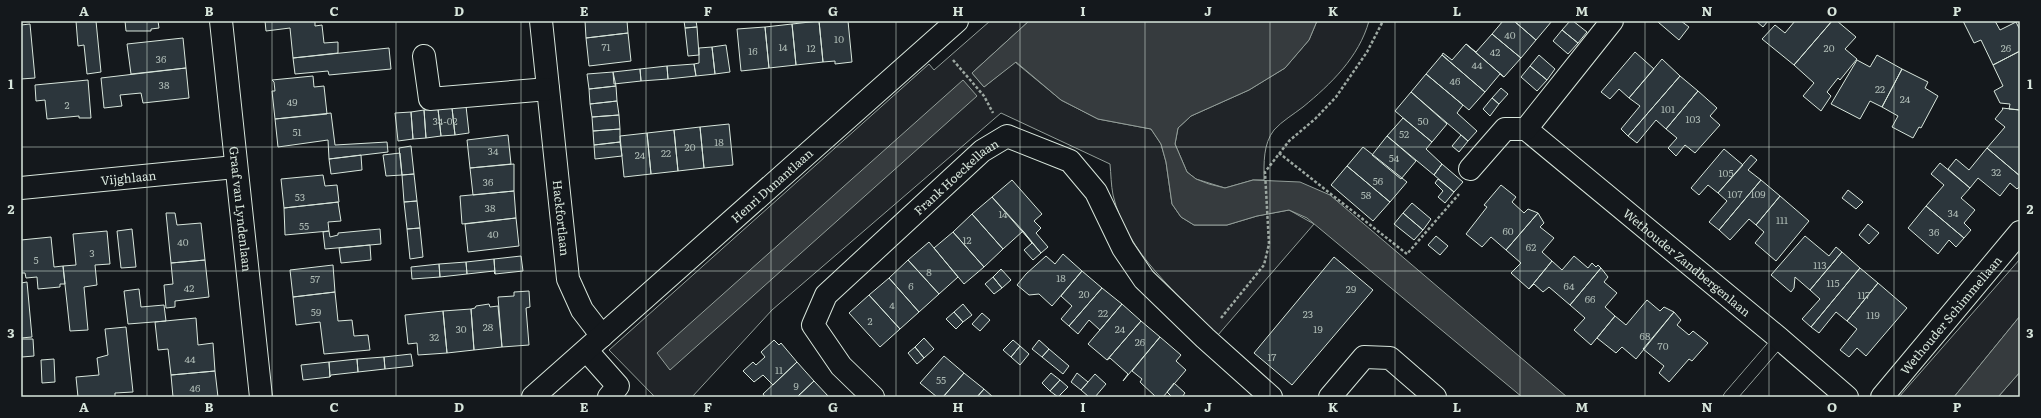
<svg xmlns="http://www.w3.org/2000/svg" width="2041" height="418" font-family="Literata,serif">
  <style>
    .grass { fill: #202428; stroke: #939e99 }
    .water { fill: #363b3e; stroke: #939e99 }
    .building { fill: #2c363c; stroke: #d8e6dc }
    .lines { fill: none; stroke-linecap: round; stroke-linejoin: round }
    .service-casing { stroke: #d8e6dc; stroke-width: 14 }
    .minor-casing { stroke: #d8e6dc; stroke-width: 24 }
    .path { stroke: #9da8a2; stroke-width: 2.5; stroke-dasharray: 3 2; stroke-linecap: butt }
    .service { stroke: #14181c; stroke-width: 13 }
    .minor { stroke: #14181c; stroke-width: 22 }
    .grid { fill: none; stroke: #d8e6dc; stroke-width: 1; stroke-opacity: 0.55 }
    .labels { text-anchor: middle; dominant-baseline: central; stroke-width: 3; stroke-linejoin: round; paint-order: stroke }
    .number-label { font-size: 10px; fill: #adbab4 }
    .street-label { font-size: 12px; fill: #d8e6dc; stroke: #14181c }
    .neatline { fill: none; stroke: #d8e6dc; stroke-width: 1.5 }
    .grid-label { font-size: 13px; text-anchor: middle; font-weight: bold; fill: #d8e6dc }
  </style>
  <rect width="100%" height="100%" fill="#14181c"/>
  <path class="grass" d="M990 21H1029L972 73 984 87 1015 62 1061 100 1098 119 1151 129 1161 144 1166 162 1172 204 1181 217 1194 225H1227L1257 216 1289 210 1314 224 1218 335C1178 294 1127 254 1113 195 1111 185 1111 174 1110 164L1001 113 772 310 692 397H655L609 350 929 64 934 70Z
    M1317 21H1369C1359 57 1331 84 1303 107 1294 114 1282 121 1274 130 1263 144 1264 163 1264 180H1253L1225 188 1196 179 1187 172 1175 144 1178 128 1191 116 1249 90 1285 68 1309 40Z
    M2020 259V316L1954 397H1899Z
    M2020 372V397H1998Z"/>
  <path class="water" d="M1029 21H1317L1309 40 1285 68 1249 90 1191 116 1178 128 1175 144 1187 172 1196 179 1209 184 1225 188 1253 180 1300 182 1330 195 1567 397H1522L1307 218 1289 210 1257 216 1227 225H1194L1181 217 1172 204 1166 162 1161 144 1151 129 1098 119 1061 100 1016 62 984 87 972 73Z
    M963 80 977 96 670 370 657 353Z
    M2020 316V372L1998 397H1954Z"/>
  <path class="building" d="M76 21H96L101 72 87 74 84 45 78 46Z
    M125 21H158L159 28 151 29V31H126Z
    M265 21H315V26L322 25 324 43 338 42V53L293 58 290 28 266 31Z
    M585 21H627L628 33 586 38Z
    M684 21H696L697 27 685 28Z
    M819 21H848L852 62 835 64V61L823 62Z
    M819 21 823 62 796 65 792 24Z
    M1503 21H1514L1536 40 1521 58 1492 34Z
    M1514 21H1552L1536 40Z
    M1570 21H1573L1587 32 1578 43 1562 30Z
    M1659 21H1681L1689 27 1679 40 1658 22Z
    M1756 21H1768L1763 27Z
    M1795 21H1832L1794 65 1762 39 1775 25 1785 33Z
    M1832 21H1837L1856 37 1845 49 1857 59 1840 80 1838 78 1827 92 1831 96 1821 111 1803 96 1814 83 1794 65Z
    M1963 21H1995L2000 30 2016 22 2020 30V51L1993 65 1981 40 1974 43Z
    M30 24 35 78 21 79V25Z
    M792 24 796 65 769 68 765 27Z
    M697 27 699 55 688 56 685 28Z
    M765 27 769 68 741 71 737 29Z
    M1562 30 1578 43 1568 54 1553 41Z
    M628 33 631 61 589 66 586 38Z
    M1492 34 1521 58 1504 77 1466 44 1476 52Z
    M183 38 186 68 131 74 127 44Z
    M1466 44 1504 77 1500 74 1485 92 1442 55 1443 53 1452 60Z
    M726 45 730 72 715 74 712 47Z
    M712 47 715 74 696 76 694 64 699 63V48Z
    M389 48 391 69 329 75 328 71 295 74 293 58Z
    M2020 51V110L2009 109 2010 104 2000 103 1994 91 2003 86 1993 65Z
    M1635 52 1654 69 1629 98 1619 89 1610 99 1601 92Z
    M1442 55 1485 92 1469 110 1426 74Z
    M1539 55 1555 69 1547 80 1530 66Z
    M1877 55 1902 69 1882 107 1870 101 1860 119 1831 104 1857 60 1870 67Z
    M1662 59 1680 76 1628 136 1621 129 1640 106 1629 98Z
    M694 64 696 76 668 79 667 66Z
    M667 66 668 79 641 81 640 69Z
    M1530 66 1547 80 1537 91 1521 77Z
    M186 68 189 98 143 103 141 93 120 95 122 106 104 108 101 78Z
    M640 69 641 81 614 84 613 72Z
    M1902 69 1928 82 1925 88 1938 96 1921 128 1919 127 1913 138 1892 127 1898 116 1882 107Z
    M613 72 616 86 589 89 587 74Z
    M1426 74 1463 105 1457 113 1477 131 1468 141 1411 92Z
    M313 76 314 87 324 86 327 114 275 119 272 91H275L274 82 272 80Z
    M1680 76 1698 91 1666 129 1656 120 1637 143 1628 136Z
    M88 80 91 118H79V116L47 119 45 100 36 101 35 85Z
    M616 86 617 101 590 104 589 89Z
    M1501 88 1508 94 1499 104 1492 98Z
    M1698 91 1717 108 1710 116 1720 125 1695 153 1685 145 1676 156 1668 148 1677 138 1666 129Z
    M1411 92 1447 124 1432 142 1395 111Z
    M1492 98 1499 104 1490 116 1483 109Z
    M617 101 619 115 592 117 590 104Z
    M466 106 469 133 455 135 452 108Z
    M452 108 455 135 441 136 438 109Z
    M2002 108 2020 110V176L1987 148 2005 127 1995 119 2003 109Z
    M438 109 441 136 426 138 424 110Z
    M424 110 426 138 413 139 411 112Z
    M411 112 413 139 398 141 395 113Z
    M331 113 335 145 387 142 388 152 329 159 328 140 278 147 275 119Z
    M619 115 620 129 593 131 592 117Z
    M1403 118 1432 142 1426 149 1442 164 1434 175 1387 136Z
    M729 124 733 165 704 168 700 127Z
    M700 127 704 168 678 171 674 130Z
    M620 129V142L594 145 593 131Z
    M674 130 678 171 651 174 647 133Z
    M647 133 651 174 624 177 620 136Z
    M508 135 511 164 470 168 467 140Z
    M1461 135 1468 141 1459 152 1452 146Z
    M1387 136 1416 161 1401 179 1372 155Z
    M620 142 622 156 595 159 594 145Z
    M411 146 414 174 402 175 399 148Z
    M1363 147 1407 182 1390 202 1347 166Z
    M1987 148 2020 176V186L2017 189 2010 183 2000 196 1978 178 1970 188 1948 169 1956 159 1969 170Z
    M1724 149 1743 165 1718 193 1708 185 1699 195 1691 188Z
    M400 153 402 175 386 176 383 155Z
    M361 155 362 170 331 174 329 159Z
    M1751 155 1757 160 1748 170 1761 180 1719 230 1709 222 1727 201 1718 193Z
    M1940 163 1970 188 1961 198 1975 210 1964 223 1971 230 1964 238 1926 206 1944 185 1931 174Z
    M514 164V191L473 195 470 168Z
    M1442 164 1463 182 1454 192 1434 175Z
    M1347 166 1390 202 1373 221 1331 185Z
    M414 174 417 201 404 202 402 175Z
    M323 175 325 186 337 185 339 202 284 208 281 179Z
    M1438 179 1454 192 1445 203 1438 197 1443 191 1435 183Z
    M1012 180 1042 214 1034 221 1041 228 1036 233 1048 247 1041 253 992 197Z
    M1761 180 1780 196 1756 225 1749 219 1730 240 1719 230Z
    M1501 185 1516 197 1512 202 1524 213 1528 209 1538 213 1506 250 1491 237 1482 247 1466 234 1487 207 1484 205Z
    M1848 190 1863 202 1856 209 1842 198Z
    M514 191 516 218 462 224 460 196Z
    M1780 196 1809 221 1776 261 1755 243 1764 232 1756 225Z
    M992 197 1023 231 1003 249 972 214Z
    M417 201 420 228 407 229 404 202Z
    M338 202 341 221 328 222 329 231 285 235 284 208Z
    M1412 203 1431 219 1423 230 1403 213Z
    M1926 206 1964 238 1956 247 1949 240 1938 254 1908 228Z
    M166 213H175L177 225 201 223 205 260 171 263Z
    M1403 213 1423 230 1414 240 1394 224Z
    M1538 213 1544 223 1540 227 1554 238 1542 252 1552 261 1529 289 1511 273 1521 263 1506 250Z
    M972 214 1003 249 984 267 953 232Z
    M516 218 519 246 468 252 465 224Z
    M1868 224 1879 233 1869 244 1859 235Z
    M420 228 423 257 410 259 407 229Z
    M132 229 136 267 121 268 117 231Z
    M380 229 381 244 325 249 323 232 329 231 330 237 338 235V233Z
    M107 231 110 264 95 265 97 285 84 287 88 330 70 331 63 266 76 265 73 234Z
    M1023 231 1041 253 1033 260 1024 250 1032 243Z
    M953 232 984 267 964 284 934 248Z
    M1436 236 1448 246 1440 255 1428 245Z
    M1805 236 1829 256 1836 247 1842 252 1810 290 1795 277 1794 288 1791 292 1771 275Z
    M51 237 54 267 63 266 65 284H60V287L38 289 37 277 26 278 25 273H21V240Z
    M929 242 958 277 939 294 908 260Z
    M370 245 371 260 341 263 339 248Z
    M1842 252 1860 268 1811 327 1802 319 1820 299 1810 290Z
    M1063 254 1082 271 1052 306 1039 294 1029 295 1017 285 1026 274 1046 256 1055 264Z
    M521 256 523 271 495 274 494 259Z
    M1574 256 1588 268 1592 263 1596 267 1598 265 1601 268 1570 305 1549 287 1543 292 1534 284 1529 289 1552 261 1562 270Z
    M1334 257 1373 290 1292 385 1254 353Z
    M494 259 495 274 494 271 467 274 466 262Z
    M205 260 209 297 175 301V307L166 308 164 285 173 284 171 263Z
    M908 260 939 294 919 312 889 278Z
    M466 262 467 274 440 277 439 264Z
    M439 264 440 277 412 279 411 267Z
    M333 265 335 292 293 297 290 270Z
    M1601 268 1608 277 1604 282 1617 293 1605 307 1615 316 1591 345 1574 330 1585 318 1570 305Z
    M1860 268 1878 283 1847 321 1836 312 1819 333 1811 327Z
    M1001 269 1011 280 1002 288 993 277Z
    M1082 271 1102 288 1069 326 1061 319 1072 306 1061 296Z
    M993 277 1002 288 994 294 985 284Z
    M889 278 919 312 900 329 869 295Z
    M27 282 32 337 21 338V283Z
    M1878 283 1907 308 1866 356 1857 348 1849 357 1840 350 1857 329 1847 321Z
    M1102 288 1122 304 1100 330 1089 320 1078 334 1069 326Z
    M139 289 141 307 164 305 166 321 128 324 124 291Z
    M529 291 530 307 526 308 529 345 502 347 498 297 514 296V292Z
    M335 292 338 321 352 320 354 336 368 335 370 350 324 354 320 322 296 325 293 297Z
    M869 295 900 329 880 347 849 313Z
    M1647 300 1660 311 1664 307 1674 312 1636 359 1622 347 1616 353 1597 338 1615 316 1626 325Z
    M489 304 490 307 498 306 502 347 474 350 471 309 475 308 476 306Z
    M963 304 972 315 963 322 954 312Z
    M1122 304 1141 321 1107 360 1088 344Z
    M471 309 474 350 447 353 443 311Z
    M443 311 447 353 418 355 417 343 408 344 405 315Z
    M954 312 963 322 956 329 946 319Z
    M1674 312 1681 320 1677 325 1689 335 1693 331 1708 343 1692 361 1689 359 1669 382 1659 373 1664 366 1643 349Z
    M982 313 990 320 980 331 972 324Z
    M196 318 198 345 213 343 215 371 171 375 168 349 158 350 155 322Z
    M1141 321 1160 337 1123 381 1128 374 1110 358 1107 360Z
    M126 327 133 392 115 393V397H78L76 377 99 375 97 358 108 355 105 329Z
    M1160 337 1181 355 1176 361 1186 370 1163 397H1156L1140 382 1142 379 1132 371Z
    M924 338 934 349 924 358 915 347Z
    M22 339H33L34 356 22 357Z
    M774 340 779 345 781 343 797 362 773 385 763 375 754 382 743 371 753 362 756 365 765 357 761 352Z
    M1013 340 1020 346 1011 357 1003 350Z
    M1039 340 1049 349 1042 357 1032 349Z
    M1020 346 1029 354 1020 365 1011 357Z
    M915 347 924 358 917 364 908 353Z
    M1049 349 1069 366 1063 374 1042 357Z
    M411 354 413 366 385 369 384 357Z
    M944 356 964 373 943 397H937L920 383Z
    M384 357 385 369 358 372 357 359Z
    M54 359 55 382 42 383 41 360Z
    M357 359 358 372 331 375 330 377 329 362Z
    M329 362 330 377 303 380 301 365Z
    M797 362 814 381 797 397H765L763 394Z
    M215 371 218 397H173L171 375Z
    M964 373 984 389 977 397H943Z
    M1051 373 1060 380 1050 391 1042 383Z
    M1077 373 1088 382 1081 390 1071 382Z
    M1095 374 1106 384 1095 397H1089L1081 390Z
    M1060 380 1068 387 1058 397 1050 391Z
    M814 381 829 397H797Z
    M1174 383 1185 393 1182 397H1172L1167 392Z
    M984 389 993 397H977Z"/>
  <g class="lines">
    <defs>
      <path id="service" d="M1730 397 1780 339"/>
      <g id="minor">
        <path id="s1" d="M221 21 261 397"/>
        <path id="s2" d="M541 21 568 279 582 310 602 336"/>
        <path d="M424 56 430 99 548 89"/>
        <path id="s3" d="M1526 129 1780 339 1847 397"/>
        <path d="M1470 169 1505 129H1526L1612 21"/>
        <path id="s4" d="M21 188 235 167"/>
        <path d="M587 351 618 386 609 397"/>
        <path id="s5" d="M533 397 957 21"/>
        <path id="s6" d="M873 397 841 366 813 325 826 295 982 151 1007 136 1070 161 1096 192 1123 248 1144 279 1205 338 1271 397"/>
        <path d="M1330 397 1364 357 1390 358 1435 397"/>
        <path id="s7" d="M1882 397 2020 232"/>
      </g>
    </defs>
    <use href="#service" class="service-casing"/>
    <use href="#minor" class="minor-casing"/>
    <path class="path" d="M953 60 984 96 993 113
      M1279 153 1407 254 1459 194
      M1221 318 1264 265 1269 244 1265 172 1289 141 1315 119 1336 97 1367 52 1383 21"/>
    <use href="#service" class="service"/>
    <use href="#minor" class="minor"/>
  </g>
  <path class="grid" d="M147 21V397M272 21V397M396 21V397M521 21V397M646 21V397M771 21V397M896 21V397M1020 21V397M1145 21V397M1270 21V397M1395 21V397M1520 21V397M1645 21V397M1769 21V397M1894 21V397M21 147H2020M21 271H2020"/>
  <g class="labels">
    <g class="number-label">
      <text x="1510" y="34">40</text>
      <text x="839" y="38">10</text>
      <text x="606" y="46">71</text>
      <text x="783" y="46">14</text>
      <text x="811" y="47">12</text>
      <text x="1829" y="47">20</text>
      <text x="2006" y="47">26</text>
      <text x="753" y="50">16</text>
      <text x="1495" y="51">42</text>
      <text x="161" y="58">36</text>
      <text x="1477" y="64">44</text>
      <text x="1455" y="80">46</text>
      <text x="164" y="84">38</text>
      <text x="1880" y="88">22</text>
      <text x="1905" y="98">24</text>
      <text x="292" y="101">49</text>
      <text x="67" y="104">2</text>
      <text x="1668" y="108">101</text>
      <text x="1693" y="118">103</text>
      <text x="445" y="120">34-02</text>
      <text x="1423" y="120">50</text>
      <text x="297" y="131">51</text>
      <text x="1404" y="133">52</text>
      <text x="719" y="141">18</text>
      <text x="690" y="146">20</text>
      <text x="493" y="150">34</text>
      <text x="666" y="152">22</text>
      <text x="640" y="154">24</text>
      <text x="1394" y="157">54</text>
      <text x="1996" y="171">32</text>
      <text x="1726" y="172">105</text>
      <text x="1378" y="180">56</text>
      <text x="488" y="181">36</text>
      <text x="1735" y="193">107</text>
      <text x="1758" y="193">109</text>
      <text x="1366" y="194">58</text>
      <text x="300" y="196">53</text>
      <text x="490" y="207">38</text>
      <text x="1953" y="212">34</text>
      <text x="1003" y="213">14</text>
      <text x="1782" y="219">111</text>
      <text x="304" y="225">55</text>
      <text x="1508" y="230">60</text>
      <text x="1934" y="231">36</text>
      <text x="493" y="233">40</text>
      <text x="967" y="239">12</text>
      <text x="183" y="241">40</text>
      <text x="1531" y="246">62</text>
      <text x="92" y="252">3</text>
      <text x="36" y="259">5</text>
      <text x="1820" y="264">113</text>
      <text x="929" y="271">8</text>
      <text x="1061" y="277">18</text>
      <text x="315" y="278">57</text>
      <text x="1833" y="282">115</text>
      <text x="911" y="285">6</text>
      <text x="1569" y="285">64</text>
      <text x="189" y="287">42</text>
      <text x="1351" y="288">29</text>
      <text x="1084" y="293">20</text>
      <text x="1864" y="294">117</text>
      <text x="1590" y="298">66</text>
      <text x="892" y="304">4</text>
      <text x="316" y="311">59</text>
      <text x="1103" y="312">22</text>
      <text x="1308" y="313">23</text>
      <text x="1873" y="314">119</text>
      <text x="870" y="320">2</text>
      <text x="488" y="326">28</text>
      <text x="461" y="328">30</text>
      <text x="1120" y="328">24</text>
      <text x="1318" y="328">19</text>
      <text x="1645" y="335">68</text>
      <text x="434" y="336">32</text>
      <text x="1140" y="341">26</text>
      <text x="1663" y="345">70</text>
      <text x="1272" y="356">17</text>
      <text x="190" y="358">44</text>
      <text x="779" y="369">11</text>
      <text x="941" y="379">55</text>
      <text x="796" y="385">9</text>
      <text x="195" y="387">46</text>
    </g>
    <g class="street-label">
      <text stroke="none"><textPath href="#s4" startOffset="108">Vijghlaan</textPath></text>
      <text stroke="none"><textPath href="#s6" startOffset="303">Frank Hoeckellaan</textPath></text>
      <text stroke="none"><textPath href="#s5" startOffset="319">Henri Dunantlaan</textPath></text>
      <text stroke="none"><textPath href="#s1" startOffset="189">Graaf van Lyndenlaan</textPath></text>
      <text stroke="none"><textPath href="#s2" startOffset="198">Hackfortlaan</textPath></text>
      <text stroke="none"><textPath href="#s3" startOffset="209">Wethouder Zandbergenlaan</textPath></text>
      <text stroke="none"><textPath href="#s7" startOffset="107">Wethouder Schimmellaan</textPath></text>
    </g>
  </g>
  <rect width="2041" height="418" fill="none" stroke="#14181c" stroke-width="44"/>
  <rect x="22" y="22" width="1997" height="374" class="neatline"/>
  <g class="grid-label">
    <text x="84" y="16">A</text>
    <text x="209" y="16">B</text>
    <text x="334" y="16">C</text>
    <text x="459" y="16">D</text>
    <text x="584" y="16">E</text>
    <text x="708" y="16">F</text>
    <text x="833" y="16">G</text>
    <text x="958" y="16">H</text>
    <text x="1083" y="16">I</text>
    <text x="1208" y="16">J</text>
    <text x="1333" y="16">K</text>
    <text x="1457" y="16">L</text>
    <text x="1582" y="16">M</text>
    <text x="1707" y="16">N</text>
    <text x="1832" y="16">O</text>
    <text x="1957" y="16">P</text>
    <text x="11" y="89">1</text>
    <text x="2030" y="89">1</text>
    <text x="11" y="214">2</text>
    <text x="2030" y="214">2</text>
    <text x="11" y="338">3</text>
    <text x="2030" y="338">3</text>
    <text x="84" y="412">A</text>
    <text x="209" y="412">B</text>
    <text x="334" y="412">C</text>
    <text x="459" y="412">D</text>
    <text x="584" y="412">E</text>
    <text x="708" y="412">F</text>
    <text x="833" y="412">G</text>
    <text x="958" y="412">H</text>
    <text x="1083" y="412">I</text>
    <text x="1208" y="412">J</text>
    <text x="1333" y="412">K</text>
    <text x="1457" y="412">L</text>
    <text x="1582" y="412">M</text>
    <text x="1707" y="412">N</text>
    <text x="1832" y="412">O</text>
    <text x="1957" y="412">P</text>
  </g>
</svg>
